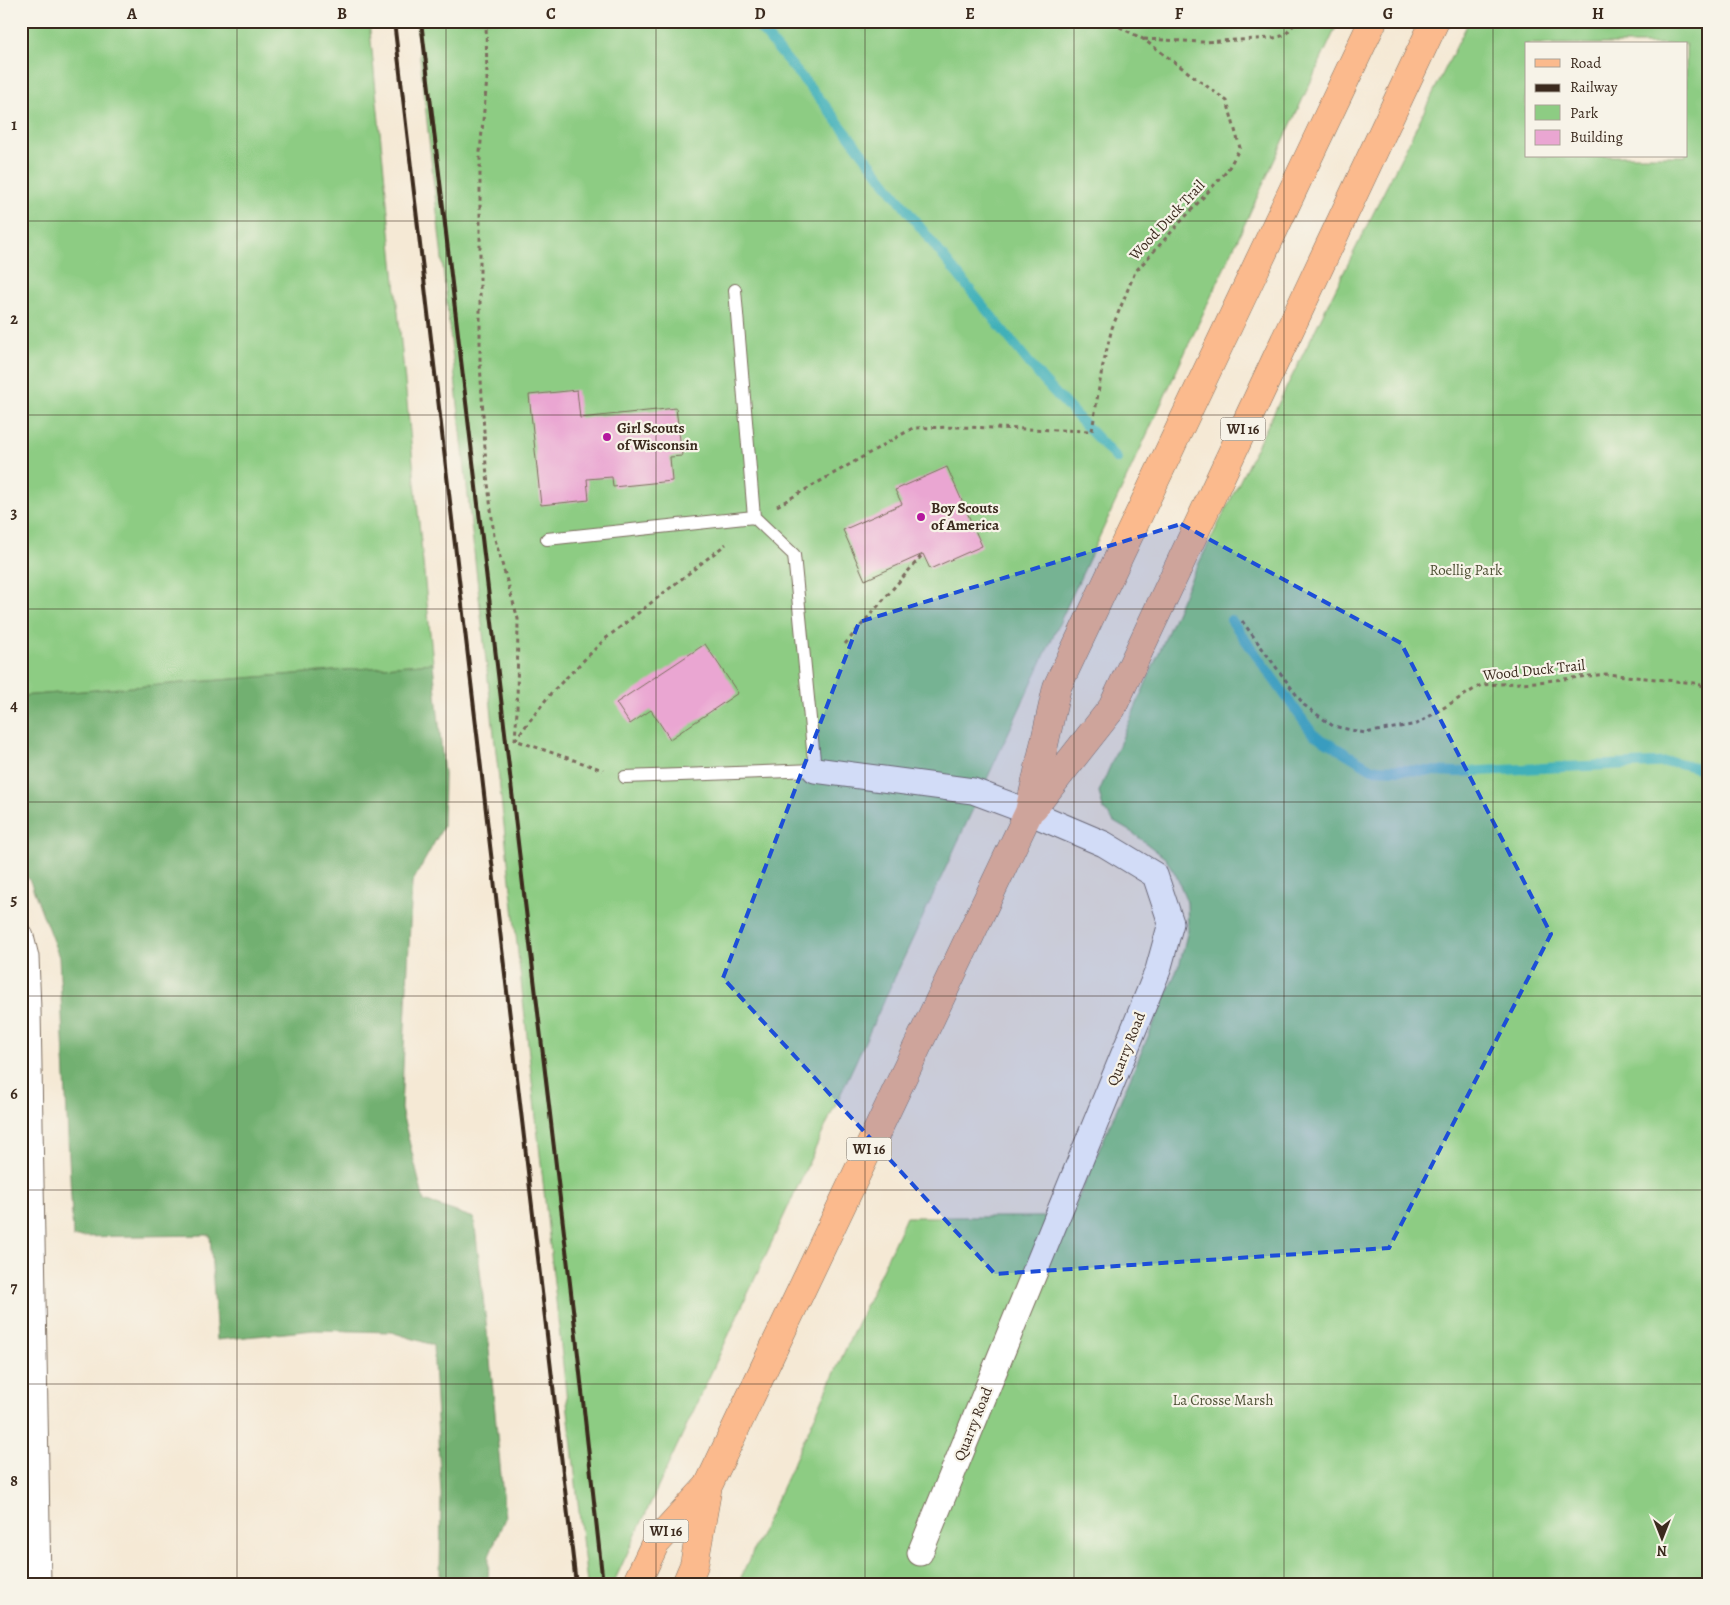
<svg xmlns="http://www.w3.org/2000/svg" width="1730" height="1605" font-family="Alegreya,serif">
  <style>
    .green { fill: #8dcc83; stroke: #647b50; fill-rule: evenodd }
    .forest { fill: #72b071; stroke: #566d48 }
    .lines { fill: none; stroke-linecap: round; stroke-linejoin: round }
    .stream { stroke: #3fb0b9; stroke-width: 10 }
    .building { fill: #eaa6d2 }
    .service-casing { stroke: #7c6d5e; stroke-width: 14 }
    .minor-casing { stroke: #7c6d5e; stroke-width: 27 }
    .primary-casing { stroke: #7c6d5e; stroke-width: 29 }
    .path { stroke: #7c6d5e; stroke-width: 3; stroke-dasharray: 4 4; stroke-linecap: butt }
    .service { stroke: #fff; stroke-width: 12 }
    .minor { stroke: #fff; stroke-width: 25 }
    .primary { stroke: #fbba8d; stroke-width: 28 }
    .rail { stroke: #3b2a1e; stroke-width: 4 }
    .marked { fill: #1d4ed8; fill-opacity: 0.2; stroke: #1d4ed8; stroke-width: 4; stroke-dasharray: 10 6; stroke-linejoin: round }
    .grid { fill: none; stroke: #3b2a1e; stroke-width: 1; stroke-opacity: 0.55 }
    .poi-dot { fill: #b5179e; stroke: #f7f3e8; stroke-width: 2 }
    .labels { text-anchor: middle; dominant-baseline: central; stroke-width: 4.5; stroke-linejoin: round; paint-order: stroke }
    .shield { fill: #f7f3e8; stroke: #73665b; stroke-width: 1 }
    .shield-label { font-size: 14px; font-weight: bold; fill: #3b2a1e }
    .street-label { font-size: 15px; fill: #3b2a1e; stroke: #f7f3e8 }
    .poi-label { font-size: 15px; font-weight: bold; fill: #3b2a1e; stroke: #f7f3e8; text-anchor: start }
    .park-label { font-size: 15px; fill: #505237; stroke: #f7f3e8 }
    .neatline { fill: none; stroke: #3b2a1e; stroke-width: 2 }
    .grid-label { font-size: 16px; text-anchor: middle; font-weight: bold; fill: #3b2a1e }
  </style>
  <rect width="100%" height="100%" fill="#f7f3e8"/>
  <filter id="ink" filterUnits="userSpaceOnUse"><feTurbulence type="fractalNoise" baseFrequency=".02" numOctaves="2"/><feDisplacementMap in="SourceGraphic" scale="10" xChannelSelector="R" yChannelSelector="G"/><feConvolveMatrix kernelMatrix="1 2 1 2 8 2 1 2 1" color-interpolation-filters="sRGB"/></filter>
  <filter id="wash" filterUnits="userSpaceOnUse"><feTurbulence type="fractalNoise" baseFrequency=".0096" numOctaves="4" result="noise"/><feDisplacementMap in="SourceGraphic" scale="20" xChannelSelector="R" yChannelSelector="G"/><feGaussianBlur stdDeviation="1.12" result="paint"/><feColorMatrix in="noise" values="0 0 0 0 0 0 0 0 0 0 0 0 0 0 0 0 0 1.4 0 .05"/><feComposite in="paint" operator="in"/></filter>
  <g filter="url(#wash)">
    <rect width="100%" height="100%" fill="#f5e9d5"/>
    <path class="green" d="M21 21H369L433 663 21 696Z
      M416 21H1339L613 1584H587Z
      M1469 21H1709V1584H738L906 1217H1070L1180 963 1188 930 1187 902 1176 875 1165 858 1133 833 1114 822 1103 808 1099 792 1188 585ZM1526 44H1686V156H1526Z"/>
    <path class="forest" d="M433 663 444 774 443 827 412 883 401 1109 424 1201 474 1218 489 1349 505 1518 489 1556 488 1584H440L441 1494 433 1345 391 1332 314 1330 217 1340 210 1235 73 1237 59 957 30 881 21 869V696Z"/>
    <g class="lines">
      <path class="stream" d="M753 21 765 34 820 99 942 255 1043 380 1117 459
        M1231 620 1313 734 1372 769 1457 772 1675 762 1709 771"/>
    </g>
    <g id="blocks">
      <path class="building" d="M577 390 580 418 676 408 682 456 670 457 672 481 613 487 612 477 587 479 589 500 541 505 529 395Z
        M947 467 982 546 930 569 923 554 865 580 843 530 902 504 895 490Z
        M705 644 738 693 670 739 651 710 630 724 616 703Z"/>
    </g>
  </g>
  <g filter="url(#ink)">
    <use href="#blocks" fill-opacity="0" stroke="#7c6d5e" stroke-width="1"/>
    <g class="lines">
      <defs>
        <path id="service" d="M547 539 754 517
          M625 777 815 770 794 555 754 517 735 290"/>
        <path id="minor" d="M815 770 973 791 1029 812 1104 844 1155 875 1171 923 1158 970 920 1553
          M21 937 26 957 28 1010 38 1584"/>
        <path id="primary" d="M1034 807 1112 708 1435 21
          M636 1584 655 1544 708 1486
          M686 1584 694 1565 708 1486 1029 812 1057 687 1373 21"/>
      </defs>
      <use href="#service" class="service-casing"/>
      <use href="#minor" class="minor-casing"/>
      <use href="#primary" class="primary-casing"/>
      <path class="path" d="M486 21 487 79 480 152V362L486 466 494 536 518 619 517 711 515 740 603 770
        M1018 21 1022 23 1039 21
        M1144 39 1202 42 1274 38 1285 35 1297 21
        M777 506 913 428 960 427 1092 431 1102 369 1112 328 1135 272 1227 171 1240 148 1227 101 1143 39 1108 21
        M1242 621 1304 705 1333 726 1365 733 1417 724 1481 685 1538 682 1606 674 1695 683 1709 688
        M845 644 923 554
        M515 740 551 693 605 639 726 544"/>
      <use href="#service" class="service"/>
      <use href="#minor" class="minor"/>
      <use href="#primary" class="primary"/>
      <path class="rail" d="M394 21 576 1584
        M421 21 573 1309 603 1584"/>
    </g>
  </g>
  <path class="marked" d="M1181 524 1401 643 1551 934 1389 1248 995 1274 723 978 859 622Z"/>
  <path class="grid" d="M237 21V1584M446 21V1584M656 21V1584M865 21V1584M1074 21V1584M1284 21V1584M1493 21V1584M21 221H1709M21 415H1709M21 609H1709M21 802H1709M21 996H1709M21 1190H1709M21 1384H1709"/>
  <g class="poi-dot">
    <circle cx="607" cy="437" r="5"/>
    <circle cx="921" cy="517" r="5"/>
  </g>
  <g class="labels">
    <g class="shield">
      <rect x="1220.5" y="417.5" width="45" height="23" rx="4"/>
      <rect x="846.5" y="1137.5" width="45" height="23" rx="4"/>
      <rect x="643.5" y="1519.5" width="45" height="23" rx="4"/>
    </g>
    <g class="shield-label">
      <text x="1243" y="429">WI 16</text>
      <text x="869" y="1149">WI 16</text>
      <text x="666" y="1531">WI 16</text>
    </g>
    <g class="street-label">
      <text transform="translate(1167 220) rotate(-47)">Wood Duck Trail</text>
      <text transform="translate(1534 670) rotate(-6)">Wood Duck Trail</text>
      <text transform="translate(1126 1049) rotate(-68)">Quarry Road</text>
      <text transform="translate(973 1424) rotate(-68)">Quarry Road</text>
    </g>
    <g class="poi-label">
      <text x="617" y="428">Girl Scouts<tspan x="617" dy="17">of Wisconsin</tspan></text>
      <text x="931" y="508">Boy Scouts<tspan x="931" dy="17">of America</tspan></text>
    </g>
    <g class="park-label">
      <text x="1466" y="570">Roellig Park</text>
      <text x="1223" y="1400">La Crosse Marsh</text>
    </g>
  </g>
  <rect width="1730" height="1605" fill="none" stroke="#f7f3e8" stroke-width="55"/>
  <rect x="1525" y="42" width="162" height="115" fill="#f7f3e8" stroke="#aca397"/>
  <rect x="1535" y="59" width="25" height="8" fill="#fbba8d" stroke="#aca397"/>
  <text x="1570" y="68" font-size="15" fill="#3b2a1e">Road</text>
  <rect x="1535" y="84" width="25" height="8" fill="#3b2a1e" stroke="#aca397"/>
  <text x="1570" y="92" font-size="15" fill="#3b2a1e">Railway</text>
  <rect x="1535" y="105" width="25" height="15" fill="#8dcc83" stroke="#aca397"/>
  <text x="1570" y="118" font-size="15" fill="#3b2a1e">Park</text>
  <rect x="1535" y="130" width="25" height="15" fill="#eaa6d2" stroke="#aca397"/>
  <text x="1570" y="142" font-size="15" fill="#3b2a1e">Building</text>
  <g transform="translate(1662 1538) rotate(180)" stroke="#f7f3e8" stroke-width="4" paint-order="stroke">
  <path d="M0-4L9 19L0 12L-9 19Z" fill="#3b2a1e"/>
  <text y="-8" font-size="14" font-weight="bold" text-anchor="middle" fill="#3b2a1e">N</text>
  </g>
  <rect x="28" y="28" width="1674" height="1550" class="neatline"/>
  <g class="grid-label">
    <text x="132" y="19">A</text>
    <text x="342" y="19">B</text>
    <text x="551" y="19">C</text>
    <text x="760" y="19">D</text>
    <text x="970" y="19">E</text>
    <text x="1179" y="19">F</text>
    <text x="1388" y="19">G</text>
    <text x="1598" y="19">H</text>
    <text x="14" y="130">1</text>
    <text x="14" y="324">2</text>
    <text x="14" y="518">3</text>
    <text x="14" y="711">4</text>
    <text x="14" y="905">5</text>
    <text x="14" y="1099">6</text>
    <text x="14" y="1293">7</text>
    <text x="14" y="1486">8</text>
  </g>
</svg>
